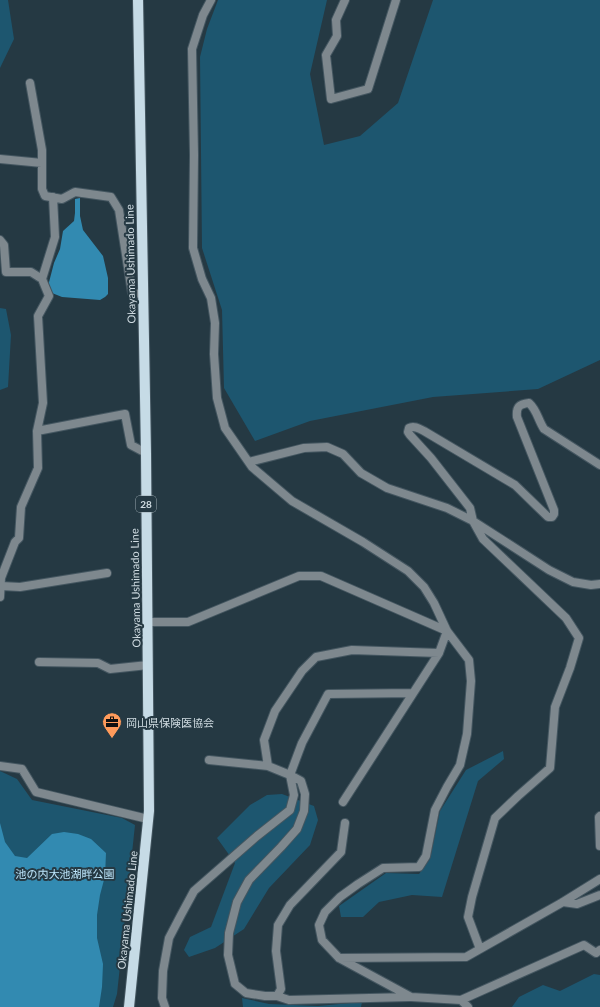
<svg xmlns="http://www.w3.org/2000/svg" width="600" height="1007" font-family="Lato,'Noto Sans JP',sans-serif">
  <style>
    .green { fill: #1d566f }
    .water { fill: #328ab1 }
    .lines { fill: none; stroke-linecap: round; stroke-linejoin: round }
    .minor-casing { stroke: #445660; stroke-width: 10 }
    .primary-casing { stroke: #445660; stroke-width: 12 }
    .minor { stroke: #7e888e; stroke-width: 8 }
    .primary { stroke: #c6dbe6; stroke-width: 10 }
    .labels { text-anchor: middle; dominant-baseline: central; stroke-width: 4; stroke-linejoin: round; paint-order: stroke }
    .shield { fill: #253943; stroke: #9dabb2; stroke-width: 1 }
    .shield-label { font-size: 10px; font-weight: bold; fill: #d0dce2 }
    .street-label { font-size: 11px; fill: #d0dce2; stroke: #253943 }
    .poi-label { font-size: 11px; fill: #d0dce2; stroke: #253943; text-anchor: start }
    .park-label { font-size: 11px; fill: #bde6fc; stroke: #253943 }
  </style>
  <rect width="100%" height="100%" fill="#253943"/>
  <path class="green" d="M0 0H8L14 39 0 68Z
    M218 0H327L310 74 324 145 360 136 398 103 433 0H600V360L538 389 433 397 310 421 255 441 224 388 222 310 202 248 200 57 207 29Z
    M0 308 6 309 11 335 8 387 0 390Z
    M503 751 504 759 478 781 442 897 412 895 379 902 363 917H341L339 906 386 873 419 874 430 859 440 811 466 770Z
    M0 771 17 779 32 800 122 818 135 825 117 994 113 1007H0Z
    M282 794 314 806 318 820 310 845 269 888 244 929 215 948 189 957 184 950 190 937 211 927 235 863 217 838 250 805 267 795Z
    M594 974 600 975V1007H512L519 997 543 985 560 991Z
    M242 998 269 1004 318 1006 362 1002 361 1007H243Z"/>
  <path class="water" d="M80 198V216L83 230 103 256 108 278V294L105 297 100 300 62 297 52 293 48 286 54 263 60 249 63 231 74 221 75 213V199Z
    M0 823 5 842 15 856 27 858 52 834 64 832 78 834 91 839 106 853 105 876 100 895 97 915V938L103 964 102 987 99 1007H0Z"/>
  <g class="lines">
    <defs>
      <path id="minor" d="M211 0 203 15 192 49 194 155 193 248 202 279 211 298 215 323 214 354 217 398 225 428 252 467 292 501 363 542 408 571 424 587 434 603 447 631 469 660 471 681 467 734 460 765 447 787 435 810 426 856 419 867 383 868 358 884 340 897 325 912 319 925 322 940 339 958 411 997 461 1000 468 1007
        M345 0 336 20 337 36 326 55 331 99 368 89 396 0
        M30 83 42 150V189L45 196 62 199 75 192 111 197 119 210 132 293 143 294
        M0 159 42 163
        M0 240 4 245 6 272H31L42 279 55 237 53 197
        M37 431 43 403 38 316 49 296 42 279
        M249 462 304 448 327 447 343 454 361 473 387 488 447 508 473 521 549 570 573 582 591 585 600 584
        M1 586 20 587 107 573
        M0 597 1 578 15 542 19 538 21 507 38 468 37 431 125 414 131 445 146 453
        M147 622H188L299 576H321L447 631
        M39 662 98 663 110 669 148 665
        M209 760 268 766
        M0 766 22 769 36 792 148 819
        M343 802 439 653
        M600 816 599 817 600 846
        M345 823 341 852 290 905 278 925 276 951 281 989 277 996H265L246 993 235 984 228 955 229 933 237 902 249 880 281 847 297 829 304 811 305 794 301 781 290 775 302 743 328 694 413 693
        M563 902 577 904 600 895
        M480 949 468 917 472 897 495 818 518 796 550 768 555 707 570 668 579 638 566 618 483 539 473 521 470 508 431 458 410 435 408 432 409 428C414 425 420 429 424 431L515 485 548 517H552L554 514V510L517 417C516 407 519 404 529 403 537 410 538 420 544 429L600 465
        M339 958 466 957 563 902 600 879
        M277 996 289 1000 410 997
        M461 1000 584 945 596 953 600 950
        M165 1007 162 998 163 971 169 938 181 915 194 891 257 836 290 810 294 795 290 775 268 766 264 740 275 711 302 671 316 657 352 650 439 653 447 631"/>
      <path id="primary" d="M129 1007 149 811 146 453 138 0"/>
    </defs>
    <use href="#minor" class="minor-casing"/>
    <use href="#primary" class="primary-casing"/>
    <use href="#minor" class="minor"/>
    <use href="#primary" class="primary"/>
  </g>
  <defs>
    <symbol id="office-pin" viewBox="-11 -11 22 30"><path d="M0 17L-7.5 6A9.5 9.5 0 1 1 7.5 6Z" fill="#ff9b5b" stroke="#253943"/><path d="M-6-3h4V-5.5h4V-3h4V5H-6ZM-1-4.5V-3h2v-1.5ZM-6 0V1H6V0Z" fill="#111"/></symbol>
  </defs>
  <g fill-rule="evenodd">
    <use href="#office-pin" x="101" y="711" width="22" height="30"/>
  </g>
  <g class="labels">
    <rect class="shield" x="136" y="496" width="20" height="16" rx="3"/>
    <g class="shield-label">
      <text x="146" y="504">28</text>
    </g>
    <g class="street-label">
      <text transform="translate(130 264) rotate(-91)">Okayama Ushimado Line</text>
      <text transform="translate(135 588) rotate(-91)">Okayama Ushimado Line</text>
      <text transform="translate(127 910) rotate(-84)">Okayama Ushimado Line</text>
    </g>
    <g class="poi-label">
      <text x="126" y="722">岡山県保険医協会</text>
    </g>
    <g class="park-label">
      <text x="65" y="873">池の内大池湖畔公園</text>
    </g>
  </g>
</svg>
